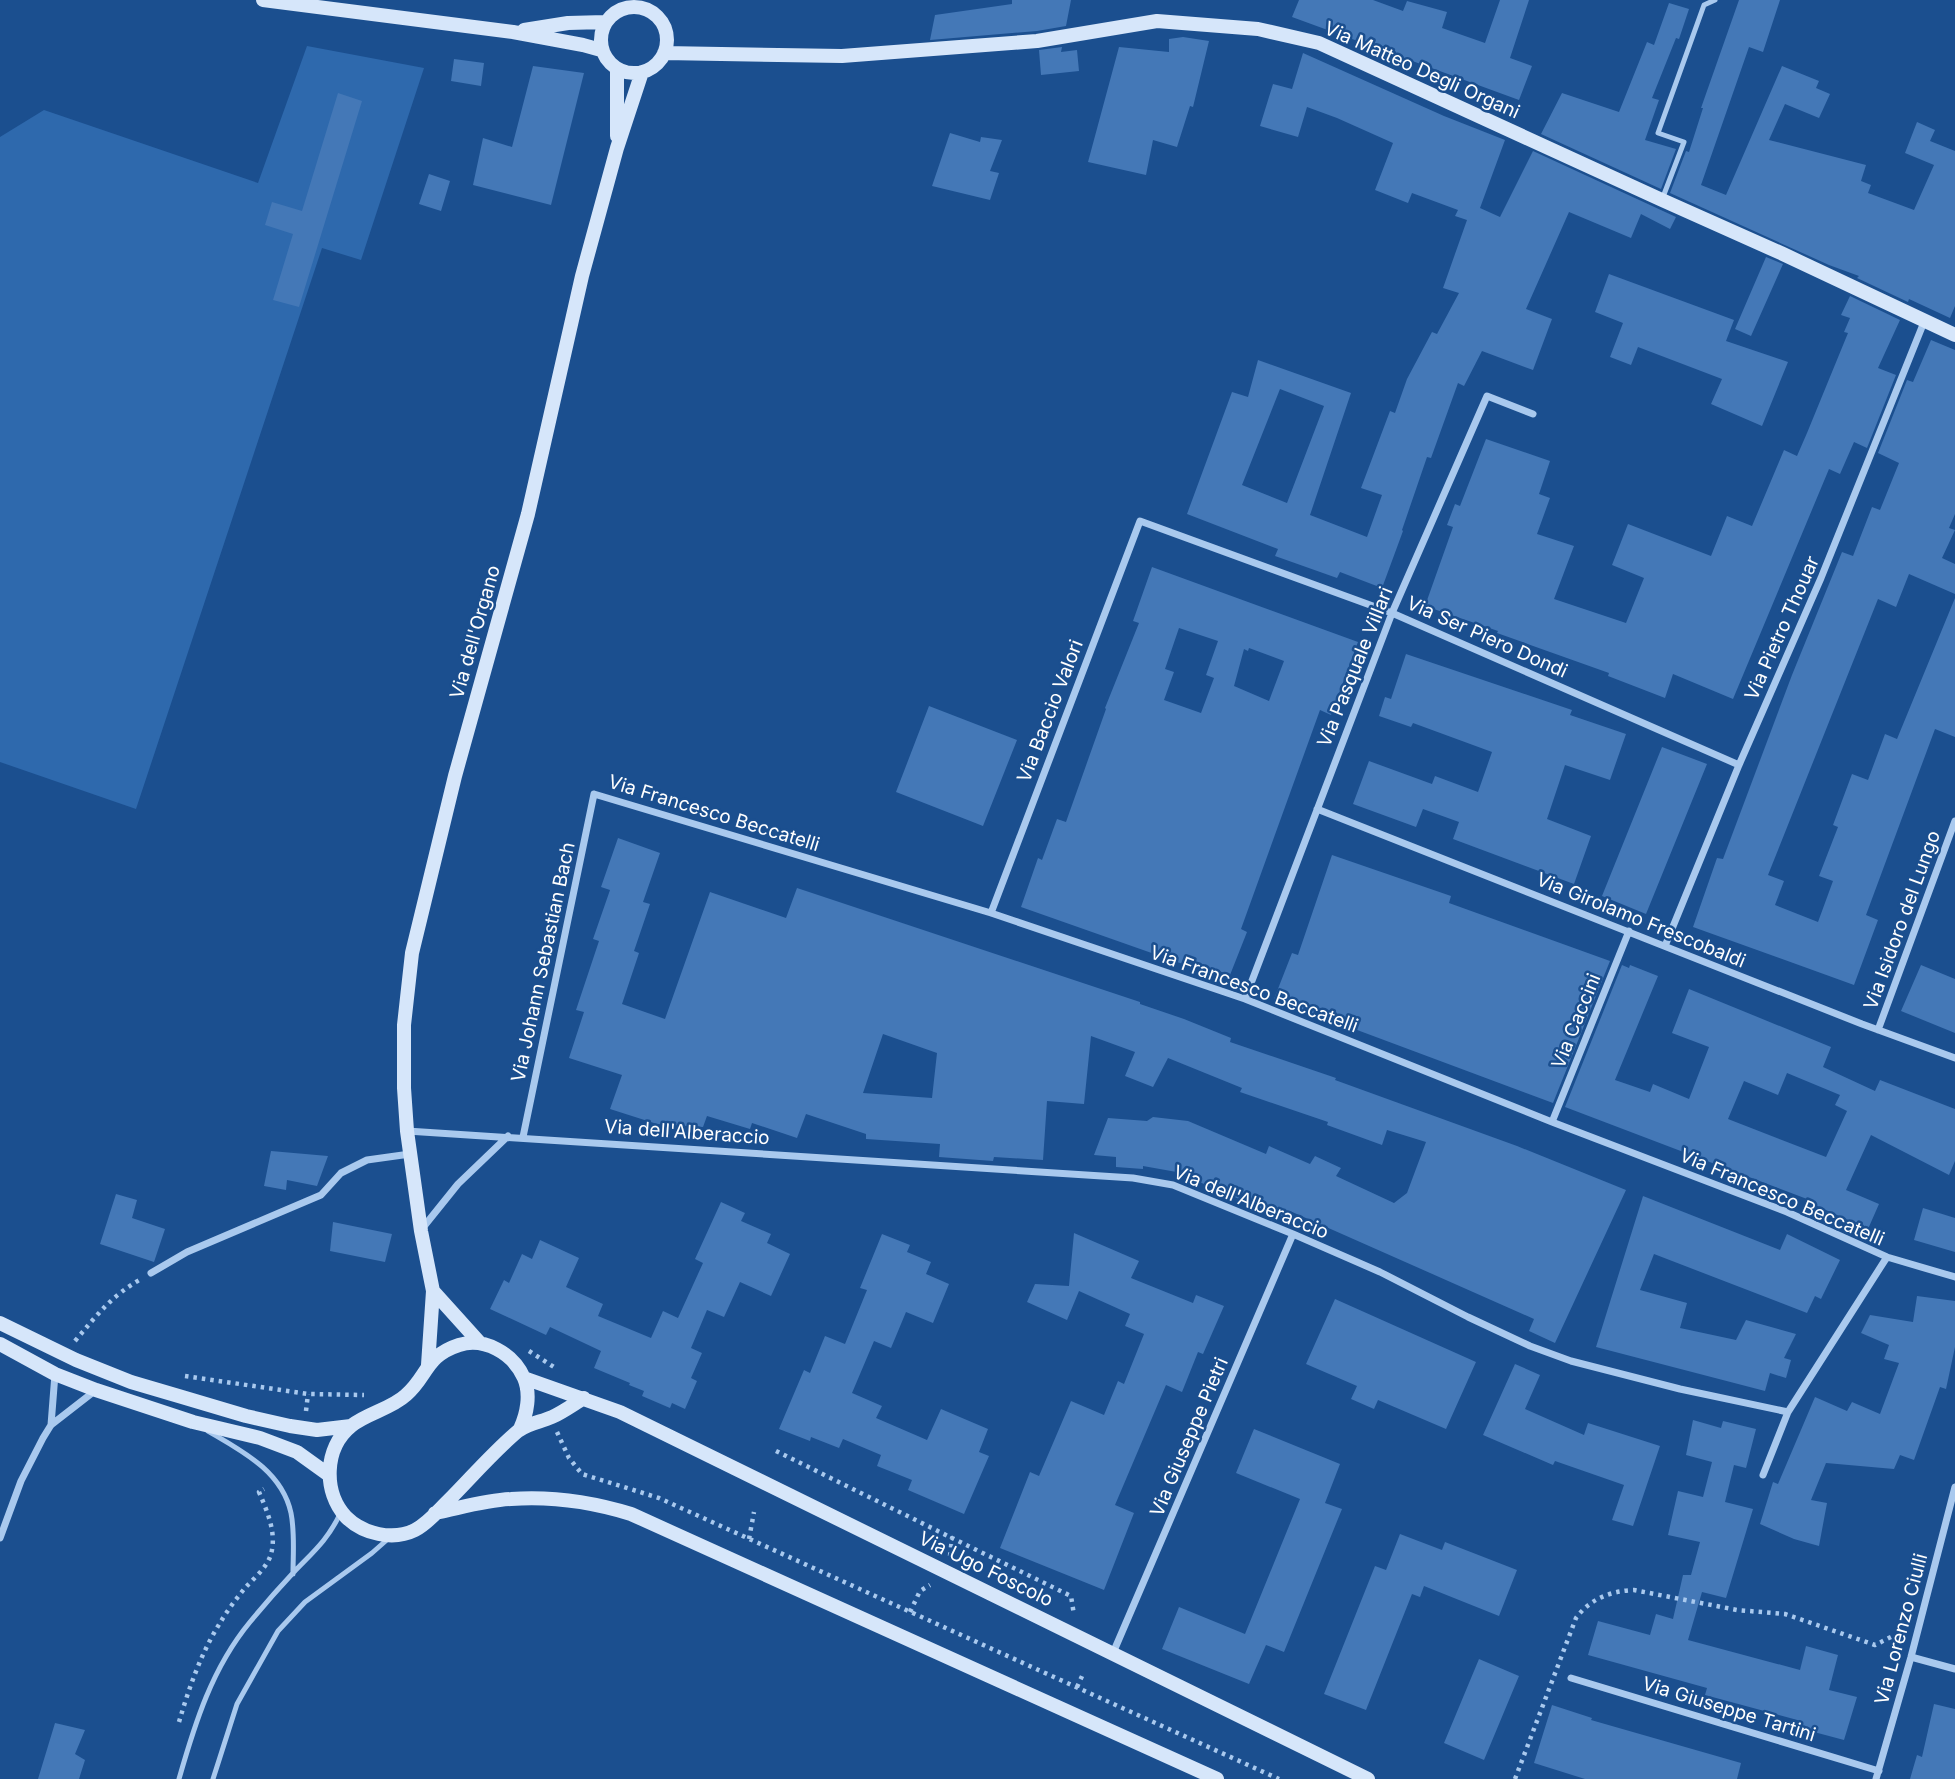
<svg xmlns="http://www.w3.org/2000/svg" width="1955" height="1779" font-family="Inter,sans-serif">
  <style>
    .green { fill: #2e69ad }
    .building { fill: #4478b7; fill-rule: evenodd }
    .lines { fill: none; stroke-linecap: round; stroke-linejoin: round }
    .path { stroke: #a9c9ee; stroke-width: 4.5; stroke-dasharray: 3.5 5; stroke-linecap: butt }
    .lane { stroke: #a9c9ee; stroke-width: 5 }
    .street { stroke: #a9c9ee; stroke-width: 7 }
    .secondary { stroke: #d6e6fa; stroke-width: 14 }
    .labels { text-anchor: middle; dominant-baseline: central; stroke-width: 5; stroke-linejoin: round; paint-order: stroke }
    .street-label { font-size: 19px; fill: #fff; stroke: #1b4f8f }
  </style>
  <rect width="100%" height="100%" fill="#1b4f8f"/>
  <path class="green" d="M307 46 424 68 361 260 322 248 136 809 0 762V137L44 110 258 183Z"/>
  <path class="building" d="M1012 0H1071L1066 26 1037 31 930 40 935 15 1012 4Z
    M1299 0H1373L1403 11 1407 1 1447 12 1442 28 1485 43 1500 0H1529L1510 58 1532 66 1519 100 1292 17Z
    M1739 0H1780L1763 52 1749 47 1701 185 1726 195 1782 66 1819 81 1816 88 1830 94 1819 118 1785 104 1769 140 1866 165 1861 181 1871 185 1868 193 1914 210 1934 165 1905 153 1917 122 1935 130 1930 141 1955 151V306L1950 318 1909 299 1908 302 1857 278 1859 276 1829 265 1670 193 1686 151 1689 152 1703 108H1701Z
    M1669 3 1689 9 1679 39 1676 38 1652 98 1659 100 1645 140 1676 149 1661 189 1541 134 1562 93 1619 112 1647 42 1654 45Z
    M1183 37 1209 41 1193 107 1190 106 1177 147 1153 140 1146 175 1088 162 1119 47 1169 52V39Z
    M1062 47 1061 52 1077 50 1079 71 1041 75 1039 50Z
    M1303 53 1444 116 1505 140 1480 208 1500 217 1533 151 1676 217 1670 229 1641 214 1631 238 1569 212 1526 309 1552 319 1533 370 1482 351 1464 386 1458 383 1431 458 1427 457 1402 530 1403 531 1382 588 1340 572 1337 578 1275 556 1278 549 1187 514 1232 392 1248 397 1258 360 1351 393 1310 515 1367 537 1382 495 1361 488 1390 411 1395 413 1407 379 1432 332 1437 334 1459 293 1443 288 1467 220 1455 216 1458 210 1412 193 1408 203 1375 190 1393 143 1337 118 1307 107 1298 137 1260 126 1273 84 1292 89ZM1280 389 1324 406 1287 503 1242 485Z
    M454 59 484 63 481 86 451 81Z
    M533 66 584 73 551 205 473 185 483 138 512 147Z
    M338 93 362 101 299 307 273 300 293 234 265 225 272 202 302 211Z
    M950 133 980 142 981 137 1002 140 990 171 999 173 990 200 932 186Z
    M429 174 450 181 441 211 419 204Z
    M1766 257 1783 264 1751 336 1735 329Z
    M1609 274 1734 320 1726 341 1788 362 1762 426 1711 404 1722 379 1638 347 1631 365 1610 357 1623 323 1595 312Z
    M1850 296 1900 320 1878 368 1896 375 1867 448 1854 442 1840 474 1829 469 1733 699 1673 674 1665 698 1608 676 1609 673 1497 633 1498 631 1425 606 1453 527 1447 525 1455 504 1460 506 1486 439 1550 461 1539 494 1550 498 1537 534 1574 546 1554 599 1626 623 1644 578 1612 565 1628 524 1711 556 1727 516 1752 526 1784 450 1797 456 1807 433 1848 333 1844 332 1850 318 1841 315Z
    M1931 340 1955 350V514L1949 528 1955 530 1942 558 1955 564V594L1909 574 1896 607 1878 599 1768 875 1784 881 1775 905 1818 922 1833 881 1819 876 1838 827 1833 825 1852 774 1868 780 1885 734 1897 739 1955 598V737L1935 729 1866 915 1878 920 1854 985 1693 927 1717 858 1723 859 1792 675 1842 552 1853 556 1872 507 1880 510 1899 463 1878 453 1907 380 1913 382Z
    M1152 567 1358 642 1331 715 1320 710 1241 929 1247 932 1230 975 1199 964 1197 969 1021 907 1038 858 1042 860 1057 819 1066 822 1106 709 1105 708 1139 623 1133 621ZM1179 628 1218 641 1206 675 1214 678 1201 713 1164 700 1174 672 1165 669ZM1249 648 1284 661 1269 701 1234 686 1244 649 1248 651Z
    M1406 654 1572 710 1570 715 1626 734 1610 780 1565 765 1547 819 1591 836 1574 884 1453 839 1459 822 1423 809 1416 827 1353 804 1369 761 1432 784 1435 776 1478 792 1492 752 1413 723 1411 727 1379 716 1385 697 1391 699Z
    M929 706 1017 740 983 826 896 792Z
    M1662 747 1707 764 1646 914 1602 896Z
    M618 838 660 853 643 902 650 904 634 951 639 953 622 1004 665 1019 710 892 786 918 797 888 1140 1002V1004L1184 1019 1231 1038 1230 1042 1336 1078 1335 1080 1517 1146 1626 1190 1555 1343 1529 1331 1534 1319 1290 1211 1286 1219 1197 1181 1199 1176 1143 1166V1169L1116 1167V1157L1094 1155 1108 1118 1147 1121 1153 1117 1188 1121 1266 1154 1269 1146 1310 1164 1315 1156 1341 1168 1336 1176 1394 1203 1407 1193 1426 1142 1387 1130 1382 1145 1327 1125 1328 1122 1240 1092 1242 1088 1168 1058 1153 1087 1125 1076 1135 1052 1091 1036 1084 1104 1047 1101 1043 1160 994 1157 993 1161 939 1157 940 1144 866 1139V1134L806 1114 797 1138 752 1123 750 1129 707 1116 703 1127 657 1124 610 1109 622 1075 569 1058 584 1012 576 1010 599 941 593 939 610 890 601 887ZM883 1034 937 1053 932 1098 863 1093Z
    M1332 855 1451 896 1449 903 1610 961 1553 1103 1274 999 1292 953 1298 955Z
    M1622 965 1629 968 1630 965 1658 976 1615 1080 1650 1092 1653 1084 1689 1099 1709 1047 1672 1033 1689 989 1831 1047 1823 1067 1875 1091 1880 1080 1955 1109V1161L1949 1175 1871 1135 1846 1190 1879 1204 1868 1229 1806 1201 1807 1199 1565 1107ZM1787 1073 1840 1095 1835 1105 1847 1111 1826 1157 1728 1119 1744 1081 1778 1095Z
    M1921 965 1955 979V1033L1901 1011Z
    M271 1151 328 1156 317 1186 287 1180 286 1190 264 1186Z
    M116 1194 137 1200 132 1218 165 1229 154 1262 100 1244Z
    M1643 1196 1780 1250 1787 1234 1840 1260 1821 1299 1815 1296 1807 1313 1654 1254 1640 1290 1687 1303 1680 1328 1736 1340 1746 1320 1796 1334 1784 1358 1791 1360 1786 1378 1770 1373 1765 1391 1596 1347Z
    M721 1202 745 1213 741 1221 771 1234 767 1243 790 1254 771 1296 740 1282 724 1317 707 1310 691 1348 702 1353 691 1378 697 1381 685 1409 672 1403 670 1408 642 1396 644 1391 629 1385 630 1383 594 1368 601 1351 550 1327 546 1335 490 1309 504 1280 509 1283 522 1254 532 1259 540 1240 579 1258 566 1287 603 1304 598 1316 651 1338 663 1311 678 1318 703 1263 695 1259Z
    M1923 1208 1955 1218V1252L1914 1240Z
    M333 1222 392 1234 385 1262 330 1251Z
    M1074 1233 1139 1261 1131 1278 1193 1303 1196 1295 1224 1306 1203 1354 1198 1352 1182 1392 1166 1385 1115 1505 1134 1513 1104 1590 1000 1548 1030 1472 1039 1476 1071 1401 1104 1415 1118 1381 1124 1384 1144 1334 1125 1326 1130 1314 1079 1291 1067 1320 1027 1302 1035 1284 1069 1286Z
    M882 1234 910 1245 907 1252 931 1262 926 1274 949 1284 933 1323 906 1312 891 1348 874 1341 852 1393 882 1406 876 1418 927 1440 941 1409 988 1429 979 1452 989 1456 964 1514 908 1490 912 1480 877 1466 881 1455 843 1439 839 1448 811 1437 810 1441 779 1429 804 1370 810 1373 825 1336 845 1344 867 1290 860 1288Z
    M1917 1296 1955 1301V1347L1946 1389 1940 1387 1914 1460 1900 1455 1894 1469 1826 1463 1811 1500 1827 1503 1819 1546 1794 1539 1760 1524 1773 1482 1778 1484 1815 1397 1847 1411 1852 1402 1880 1414 1899 1363 1884 1359 1889 1345 1861 1333 1870 1315 1913 1322Z
    M1335 1299 1476 1362 1446 1429 1378 1400 1374 1409 1351 1399 1357 1386 1306 1364Z
    M1515 1364 1540 1375 1525 1409 1584 1435 1588 1423 1660 1446 1633 1526 1612 1520 1624 1485 1555 1461 1553 1465 1483 1435Z
    M1693 1420 1721 1428 1723 1421 1756 1429 1746 1468 1734 1465 1725 1502 1753 1509 1726 1598 1702 1592 1688 1640 1800 1670 1806 1646 1838 1655 1829 1690 1857 1697 1844 1740 1799 1728 1801 1721 1705 1695 1707 1688 1588 1655 1598 1621 1650 1635 1656 1614 1673 1619 1683 1575H1691L1700 1542 1668 1535 1678 1491 1703 1497 1712 1462 1686 1455Z
    M1254 1429 1340 1464 1325 1503 1342 1509 1284 1652 1266 1645 1249 1684 1162 1649 1179 1607 1245 1634 1300 1499 1236 1473Z
    M1400 1534 1442 1550 1445 1542 1517 1570 1499 1616 1424 1586 1420 1597 1412 1594 1366 1710 1324 1694 1375 1566 1386 1570Z
    M1479 1659 1519 1676 1484 1760 1444 1743Z
    M1934 1704 1955 1709V1779H1910L1917 1755 1922 1757Z
    M1552 1705 1592 1718 1591 1720 1741 1763 1737 1779H1585L1534 1763Z
    M55 1723 85 1730 75 1754 85 1760 79 1779H38Z"/>
  <g class="lines">
    <path class="path" d="M75 1341C97 1315 111 1296 141 1279
      M529 1351 557 1369
      M185 1376 308 1394 364 1395
      M306 1411 308 1394
      M557 1432 569 1458 582 1474 659 1498 1279 1779
      M776 1451 952 1538
      M749 1539 754 1512
      M950 1556 952 1538 1071 1596 1074 1615
      M910 1612 920 1591 930 1585
      M1077 1687 1083 1674
      M179 1722C189 1688 201 1653 220 1623 227 1611 236 1599 245 1588 254 1578 267 1568 271 1554 277 1533 267 1511 259 1492L264 1489
      M1515 1779 1576 1618C1590 1599 1610 1591 1634 1590L1737 1610 1785 1614 1875 1645 1891 1637 1900 1639"/>
    <path class="lane" d="M1663 197 1684 142 1658 133 1704 5 1715 0
      M208 1431C242 1451 282 1471 291 1513 295 1533 293 1554 293 1574
      M179 1779C195 1723 212 1668 250 1622 264 1605 278 1589 293 1573 313 1552 327 1541 340 1514
      M213 1779 237 1704 278 1631 305 1602 372 1553 389 1538"/>
    <path class="street" d="M1317 809 1862 1024 1955 1058
      M991 913 1140 521 1392 613 1739 765
      M1665 946 1739 765 1821 578 1924 322
      M1245 999 1392 613 1487 396 1533 414
      M1878 1030 1955 821
      M1552 1122 1629 931
      M407 1131 1133 1178 1173 1185 1293 1234 1380 1272 1468 1317 1530 1346 1571 1361 1680 1389 1788 1412 1887 1257
      M523 1137 594 794 991 913 1245 999 1552 1122 1787 1212 1887 1257 1955 1277
      M421 1230 458 1184 508 1136
      M151 1273 187 1252 321 1195 341 1173 367 1160 410 1154
      M51 1425 55 1374
      M1763 1475 1788 1412
      M0 1538 21 1481 43 1438 51 1425 96 1390
      M1113 1653 1293 1234
      M1911 1657 1955 1669
      M1571 1678 1879 1771
      M1876 1779 1911 1657 1955 1487"/>
    <path class="secondary" d="M263 0 513 32 583 45 601 50
      M601 40a33 33 0 1 1 66 0a33 33 0 1 1-66 0Z
      M524 30 568 23 605 22
      M664 53 842 56 1037 41 1157 21 1258 29 1319 43 1662 200 1783 254 1955 335
      M617 69V136
      M433 1291 479 1342
      M0 1323 76 1360 131 1382 182 1397 246 1416 290 1426 317 1430 351 1426
      M0 1344 55 1374 96 1390 193 1422 260 1438 297 1452 329 1475
      M428 1365 433 1291 421 1231 407 1131 404 1088V1025L412 953 455 776 528 514 582 276 617 148 642 72
      M524 1378 620 1412 1368 1779
      M520 1429C527 1414 531 1394 524 1378 513 1353 484 1337 459 1345 425 1356 428 1376 406 1395 391 1409 367 1413 351 1426 324 1448 323 1492 346 1517 363 1534 393 1541 415 1530 427 1524 437 1512 447 1502 470 1479 493 1452 518 1431 528 1423 541 1422 552 1417 563 1412 574 1404 584 1398
      M435 1513C460 1508 486 1500 511 1499 553 1496 592 1502 631 1514L1217 1779"/>
  </g>
  <g class="labels">
    <g class="street-label">
      <text transform="translate(1422 70) rotate(24)">Via Matteo Degli Organi</text>
      <text transform="translate(1782 628) rotate(-66)">Via Pietro Thouar</text>
      <text transform="translate(475 632) rotate(-74)">Via dell'Organo</text>
      <text transform="translate(1487 637) rotate(24)">Via Ser Piero Dondi</text>
      <text transform="translate(1355 667) rotate(-68)">Via Pasquale Villari</text>
      <text transform="translate(1050 711) rotate(-69)">Via Baccio Valori</text>
      <text transform="translate(714 813) rotate(17)">Via Francesco Beccatelli</text>
      <text transform="translate(1641 920) rotate(22)">Via Girolamo Frescobaldi</text>
      <text transform="translate(1902 920) rotate(-70)">Via Isidoro del Lungo</text>
      <text transform="translate(543 962) rotate(-78)">Via Johann Sebastian Bach</text>
      <text transform="translate(1254 989) rotate(20)">Via Francesco Beccatelli</text>
      <text transform="translate(1576 1021) rotate(-68)">Via Caccini</text>
      <text transform="translate(687 1132) rotate(4)">Via dell'Alberaccio</text>
      <text transform="translate(1782 1197) rotate(23)">Via Francesco Beccatelli</text>
      <text transform="translate(1251 1202) rotate(22)">Via dell'Alberaccio</text>
      <text transform="translate(1189 1437) rotate(-67)">Via Giuseppe Pietri</text>
      <text transform="translate(986 1569) rotate(26)">Via Ugo Foscolo</text>
      <text transform="translate(1901 1629) rotate(-75)">Via Lorenzo Ciulli</text>
      <text transform="translate(1729 1709) rotate(17)">Via Giuseppe Tartini</text>
    </g>
  </g>
</svg>
